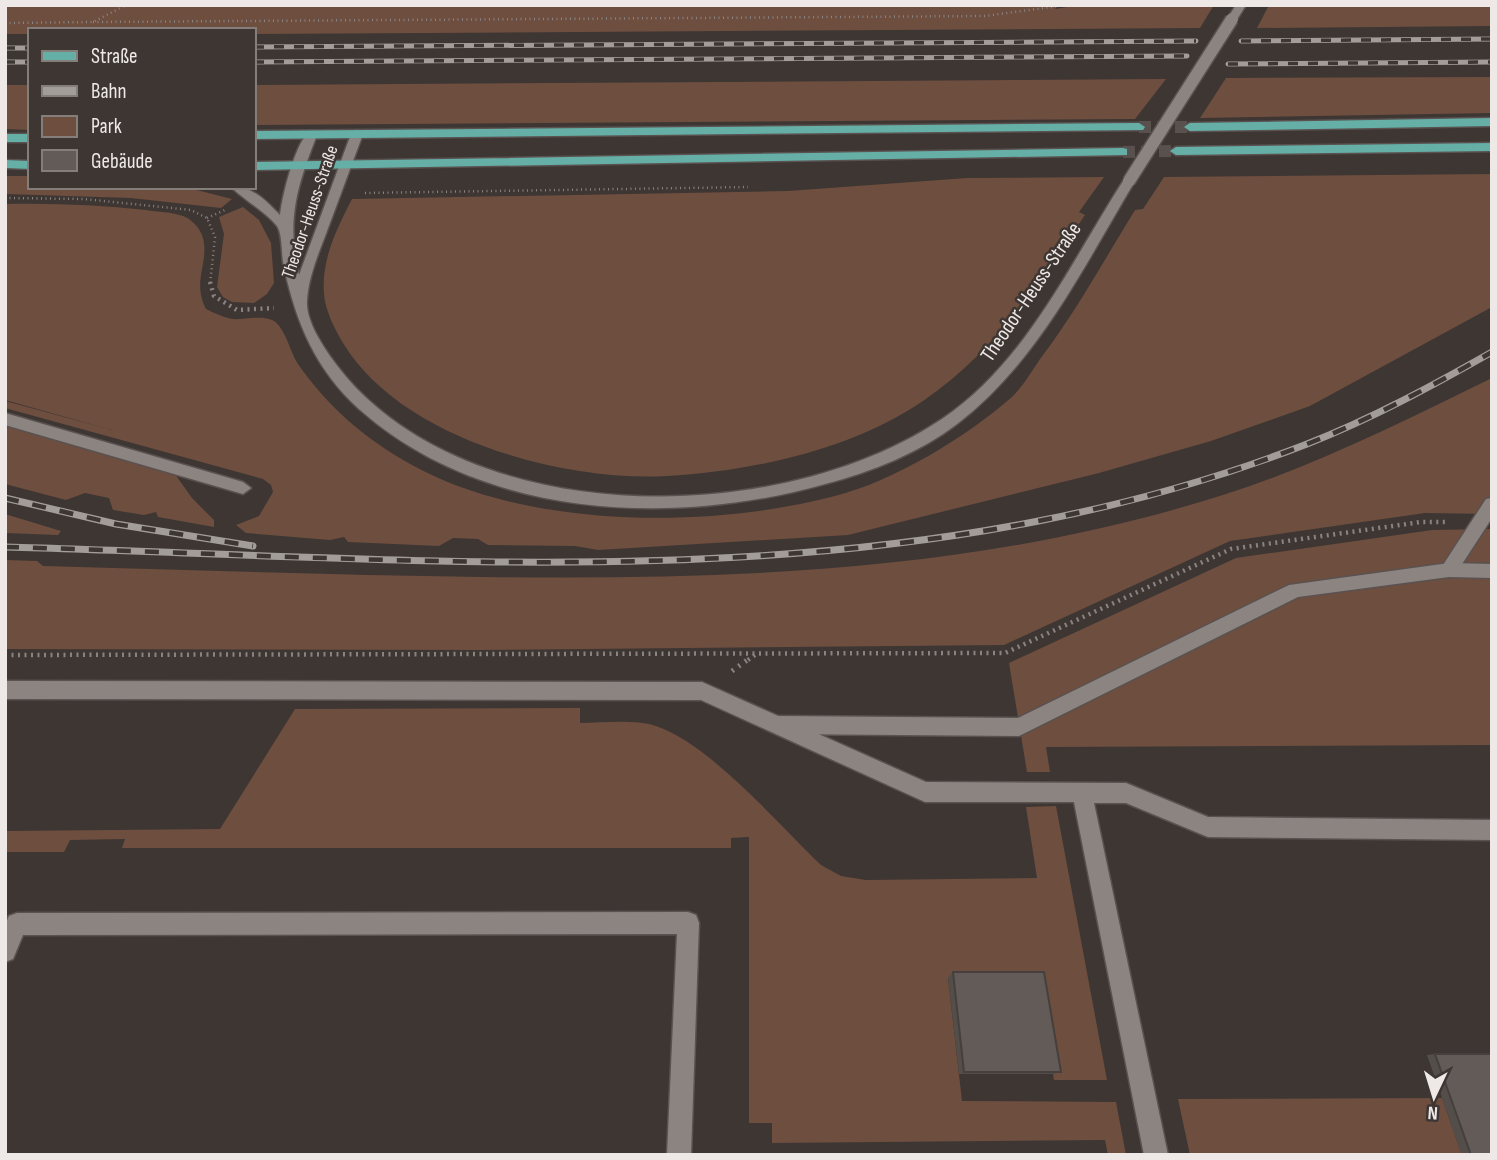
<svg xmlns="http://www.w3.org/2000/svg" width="1497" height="1160" font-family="'Sofia Sans Condensed',sans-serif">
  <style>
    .green { fill: #6e4e3f }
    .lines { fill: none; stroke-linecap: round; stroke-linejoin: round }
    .primary-tunnel { stroke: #58514e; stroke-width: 12; stroke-dasharray: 12 6; stroke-linecap: butt }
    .lane-casing { stroke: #595250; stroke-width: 3 }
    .street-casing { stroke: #595250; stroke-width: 3 }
    .secondary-casing { stroke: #595250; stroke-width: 3 }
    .primary-casing { stroke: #595250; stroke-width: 3 }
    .path-far2 { stroke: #898381; stroke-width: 2.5; stroke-dasharray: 1 3.5; stroke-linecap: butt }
    .path-far1 { stroke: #898381; stroke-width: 4.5; stroke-dasharray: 2 4.5; stroke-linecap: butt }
    .path { stroke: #898381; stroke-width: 5; stroke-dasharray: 2 6; stroke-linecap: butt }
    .lane { fill: #8c8480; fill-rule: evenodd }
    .street { fill: #8c8480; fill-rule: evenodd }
    .secondary { fill: #8c8480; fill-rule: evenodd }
    .primary { fill: #65afa7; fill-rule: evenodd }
    .rail-far1-casing { stroke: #a39d9a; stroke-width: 5 }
    .rail-casing { stroke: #a39d9a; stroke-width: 7 }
    .rail-far1 { stroke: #3d3633; stroke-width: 3.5; stroke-dasharray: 10; stroke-linecap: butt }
    .rail { stroke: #3d3633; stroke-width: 4.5; stroke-dasharray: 14; stroke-linecap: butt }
    .secondary-bridge-casing { stroke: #595250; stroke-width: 15; stroke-linecap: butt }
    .secondary-bridge { stroke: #8c8480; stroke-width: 12 }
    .wall { fill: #544e4b }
    .building { fill: #625b57; stroke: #45403d; stroke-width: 2 }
    .labels { text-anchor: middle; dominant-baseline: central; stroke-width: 5; stroke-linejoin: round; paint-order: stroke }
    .far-street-label { font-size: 18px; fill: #eee9e7; stroke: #3d3633 }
    .street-label { font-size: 21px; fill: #eee9e7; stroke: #3d3633 }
  </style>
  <rect width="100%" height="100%" fill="#3d3633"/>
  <path class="green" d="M5 5H1057L1055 9 1079 5H1214L1200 28 254 34V30H30V34H5Z
    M1269 5H1492V26L1257 28Z
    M1492 77V113L1200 118 1226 78Z
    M1166 79 1135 119 254 125V85Z
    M5 85H30V130L5 129Z
    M1492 174V307L1310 406 1211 441 1099 473 848 535 598 550 575 546 488 545 478 539 453 538 439 546 348 542 344 537 330 540 246 533 236 525 259 516 273 492 271 485 263 479 5 408V401L112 430 5 400V204C52 203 100 205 146 210 158 212 172 212 183 216 191 219 199 227 202 235 211 261 191 280 206 309 214 313 223 317 232 319 244 320 260 315 272 320 285 326 290 352 298 364 328 407 365 439 412 465 527 529 710 529 835 496 894 481 968 436 1013 396 1023 386 1032 371 1040 359 1076 312 1104 260 1135 210L1143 209 1164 177Z
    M5 176H30V187H185L232 199 221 208 131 198 5 194Z
    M1104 177 1079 212 1085 215C1036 286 996 351 923 401 851 450 753 471 667 476 562 482 400 438 343 343 335 330 325 310 324 294 321 260 337 228 352 199L788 191 967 178Z
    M243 207 259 220 271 243 274 283 267 294 254 303 232 302 223 297 217 287 224 234 219 217Z
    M1492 378V514L1425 513 1230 541 1004 645 480 650 5 649V560L37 561 43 566C190 570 336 575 482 577 736 580 982 572 1226 494 1319 464 1404 421 1492 378Z
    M5 422 172 470 192 498 214 520V527L158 517 156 512 144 515 113 510 109 498 85 493 66 500 5 484Z
    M5 514 61 531 58 535 5 533Z
    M1492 529V745L1046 747 1050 772H1027L1009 663 1236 558 1432 530Z
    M580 708V723C603 723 633 719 656 726 710 744 779 825 821 865L841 876 866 880 1037 878 1026 807 1056 806 1107 1080H1054L1038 977 948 978 962 1101 1116 1102 1126 1155H1108L1105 1140 772 1143V1123H749V837L731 838V848H122L125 839 70 840 64 852H5V831L220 829 295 709Z
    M1442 1098 1462 1155H1190L1178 1099Z"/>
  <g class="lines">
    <path class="primary-tunnel" d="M1139 127H1190
      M1123 152 1176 151"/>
    <defs>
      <path id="lane" d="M5 413 243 482 251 488 243 494 5 425Z
        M5 681 702 682 926 782 1126 783 1208 817 1492 820V840L1208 837 1126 803H1094L1168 1155H1144L1074 802H925L701 700 5 699Z
        M688 912 696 915 699 923 691 1155H667L677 934 23 935 13 959 5 962V925L9 916 17 913Z"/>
      <path id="street" d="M1492 498V518L1455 575H1443L1440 570 1443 565 1486 499Z"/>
      <path id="secondary" d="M1236 5H1246L1236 21H1228L1227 19Z
        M311 131 317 135C297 186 286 220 299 275L351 134 357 130 363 134C351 166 339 199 327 231 319 252 308 278 307 301 305 328 339 370 357 389 496 530 785 524 942 419 1027 362 1071 261 1125 178L1135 181C1084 266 1038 362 957 424 919 453 871 472 825 484 673 527 483 519 359 409 316 370 296 323 284 267 281 256 283 235 277 226 264 210 245 201 231 187 254 187 264 199 280 215 282 197 296 138 311 131Z
        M1449 563 1492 564V578L1449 577 1298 597 1019 736 778 734 771 731 768 725 771 719 778 716 1018 718 1289 585Z"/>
      <path id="primary" d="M1492 118V126L1190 131 1184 127 1190 123Z
        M1139 123 1145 127 1143 130 254 139V131Z
        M5 134H30V142H5Z
        M1492 143V151L1176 155 1170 151 1176 147Z
        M1123 148 1127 149V155L254 170V162Z
        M5 160 30 161V169L5 168Z"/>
    </defs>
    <use href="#lane" class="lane-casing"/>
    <use href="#street" class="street-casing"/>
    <use href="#secondary" class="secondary-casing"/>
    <use href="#primary" class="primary-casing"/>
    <path class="path-far2" d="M93 22 985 16 1066 5
      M5 23 93 22 126 5
      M365 193 748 187
      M5 198 84 199 191 210 207 218 215 237 210 284
      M207 218 225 210"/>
    <path class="path-far1" d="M210 282 214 296 237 310 274 308
      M5 655 1005 653 1231 549 1421 522H1446
      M748 660 756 654"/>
    <path class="path" d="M732 671 750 658"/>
    <use href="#lane" class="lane"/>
    <use href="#street" class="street"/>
    <use href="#secondary" class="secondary"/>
    <use href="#primary" class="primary"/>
    <defs>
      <path id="rail-far1" d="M1241 41 1492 39
        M254 47 1196 41
        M5 48H30
        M5 62H30
        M254 62 1187 56
        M1228 64 1492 62"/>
      <path id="rail" d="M5 498 116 524 253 546
        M5 547C441 558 891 606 1307 444 1371 419 1432 386 1492 352"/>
    </defs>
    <use href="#rail-far1" class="rail-far1-casing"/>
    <use href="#rail" class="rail-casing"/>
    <use href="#rail-far1" class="rail-far1"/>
    <use href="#rail" class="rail"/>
    <defs>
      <path id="secondary-bridge" d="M1129 181 1232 19"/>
    </defs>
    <use href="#secondary-bridge" class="secondary-bridge-casing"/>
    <use href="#secondary-bridge" class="secondary-bridge"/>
  </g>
  <path class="wall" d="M953 972 1061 1072 1053 1074H959L948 977Z
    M1435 1054 1492 1155H1462L1427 1055Z"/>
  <path class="building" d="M953 972H1044L1061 1072H964Z
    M1435 1054H1492V1155H1471Z"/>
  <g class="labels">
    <g class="far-street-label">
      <text transform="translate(310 212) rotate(-71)">Theodor-Heuss-Straße</text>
    </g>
    <g class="street-label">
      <text transform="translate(1031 292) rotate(-56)">Theodor-Heuss-Straße</text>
    </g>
  </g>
  <rect width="1497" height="1160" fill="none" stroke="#eee9e7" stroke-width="14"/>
  <rect x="28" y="28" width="228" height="161" fill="#3d3633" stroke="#847e7b" stroke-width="2"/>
  <rect x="42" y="51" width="35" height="10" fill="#65afa7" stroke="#847e7b" stroke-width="2"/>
  <text x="91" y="63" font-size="21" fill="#eee9e7">Straße</text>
  <rect x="42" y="86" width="35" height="10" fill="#a39d9a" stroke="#847e7b" stroke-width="2"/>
  <text x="91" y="98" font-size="21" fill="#eee9e7">Bahn</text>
  <rect x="42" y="116" width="35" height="21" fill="#6e4e3f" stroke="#847e7b" stroke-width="2"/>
  <text x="91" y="133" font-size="21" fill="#eee9e7">Park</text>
  <rect x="42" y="150" width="35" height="21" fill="#625b57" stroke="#847e7b" stroke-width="2"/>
  <text x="91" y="168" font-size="21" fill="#eee9e7">Gebäude</text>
  <g transform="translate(1434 1097) rotate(184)" stroke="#3d3633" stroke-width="5" paint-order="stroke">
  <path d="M0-5L12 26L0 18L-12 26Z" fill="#eee9e7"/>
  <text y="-10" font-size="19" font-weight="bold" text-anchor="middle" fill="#eee9e7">N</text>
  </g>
</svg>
